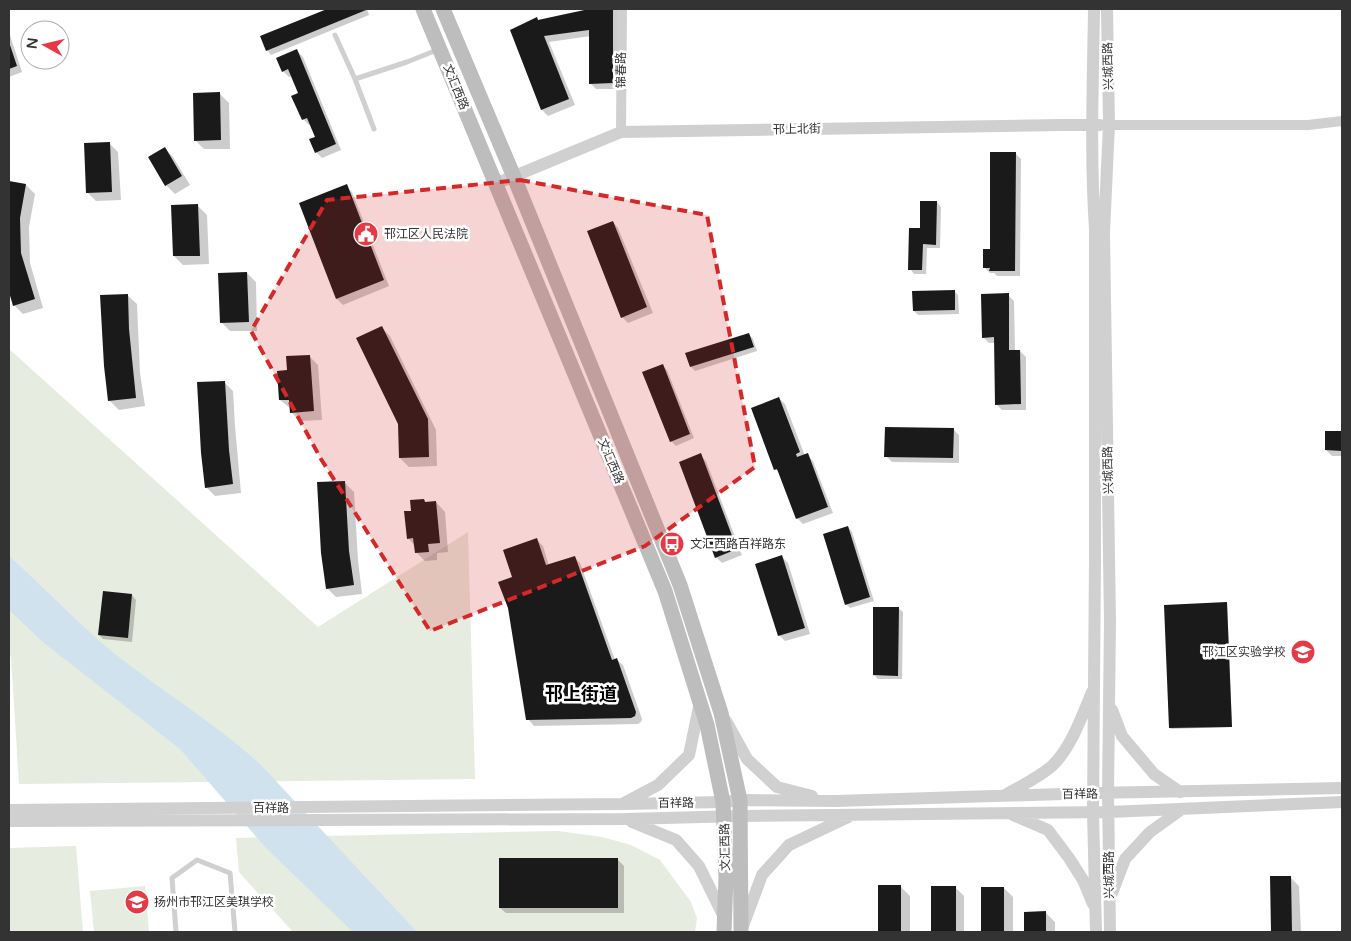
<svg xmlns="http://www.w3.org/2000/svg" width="1351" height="941" font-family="'Varela Round','Noto Sans SC',sans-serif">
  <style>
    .green { fill: #e6ecdf }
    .water { fill: #cfe2ee }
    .shadow { fill: #0003 }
    .building { fill: #1a1a1a }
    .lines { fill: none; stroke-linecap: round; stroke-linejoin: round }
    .service { stroke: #d0d0d0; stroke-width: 5 }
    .minor { stroke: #d0d0d0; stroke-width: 10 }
    .tertiary { stroke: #d0d0d0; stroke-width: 12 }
    .secondary { stroke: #bdbdbd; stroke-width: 15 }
    .marked { fill: #d62828; fill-opacity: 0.2; stroke: #d62828; stroke-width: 4; stroke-dasharray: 10 6; stroke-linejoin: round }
    .labels { text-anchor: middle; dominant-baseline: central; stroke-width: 5; stroke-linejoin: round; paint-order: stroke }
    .street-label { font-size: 12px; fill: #333; stroke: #fff }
    .poi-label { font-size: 12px; fill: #333; stroke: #fff; text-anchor: start }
    .district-label { font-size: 18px; font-weight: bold; fill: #000; stroke: #fff }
  </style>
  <rect width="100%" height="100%" fill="#fff"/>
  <path class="green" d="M9 349 318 627 468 532 475 779 19 784 11 656 9 654Z
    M558 831 602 837 631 845 660 860 691 902 697 918 695 932H293L239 872 236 838Z
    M76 846 83 932H9V848Z
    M145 886 149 932H94L90 891Z"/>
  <path class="water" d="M9 556C45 588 77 623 115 654 163 692 215 723 260 764L417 932H353L266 848 180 749 44 643 9 610Z"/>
  <path class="shadow" d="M331 9H367L369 15 271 55 267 50 262 37Z
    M590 9H618V89H596L590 83 591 36 549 42 575 105 548 116 542 110 511 30 538 21 565 14 590 11Z
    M9 32 22 72 9 77Z
    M297 51 303 57 341 150 322 158 316 152V138L311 124 309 125 303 119 299 94 292 76 289 77 283 71Z
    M220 94 229 103 230 149H204L195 140Z
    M109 143 118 152 121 200 96 201 87 192Z
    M164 148 173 157 190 185 175 194 166 185 149 157Z
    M1015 153 1021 159 1020 276H997L994 273H990L984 267 991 251Z
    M9 182 26 185 35 194 29 227 30 263 43 308 23 314 14 305 9 287Z
    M346 186 352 192 389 286 343 305 337 299Z
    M937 202 941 207 940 248H927L926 274H914L910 269 921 230Z
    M198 206 207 215 209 264 183 265 174 256Z
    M613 222 618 228 653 313 628 323 622 317Z
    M247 273 256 282 257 331H230L221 322Z
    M954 291 958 295 959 314 918 315 914 311Z
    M127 295 137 304 140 373 145 406 119 410 110 401Z
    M1008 295 1014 301 1015 351H1020L1026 357V410H1002L996 404 995 343H989L983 337Z
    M381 327 390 336 436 430 437 466 409 467 400 458 399 424Z
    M749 334 753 339 757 351 695 371 691 367 687 354Z
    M309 356 318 365 322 420 300 421 291 412V409L280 400 288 372Z
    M662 365 667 370 694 438 676 446 671 441 644 372Z
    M224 382 233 391 235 426 241 493 215 496 206 487Z
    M779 398 785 404 805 456 807 455 813 461 833 513 803 524 797 518 781 474 775 469Z
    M953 429 959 435V463L892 462 886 456Z
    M1326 432H1342V456H1332L1326 450Z
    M700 455 706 461 742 555 722 563 716 557Z
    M345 483 354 492 358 560 362 594 336 597 327 588Z
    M424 500 427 503 436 502 445 512 448 552 437 553V560L425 561 416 552 415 546 408 538 413 512Z
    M848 527 852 532 874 601 850 608 846 604Z
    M537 540 543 546 549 566 574 557 580 563 615 660H617L623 665 642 719 641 722 638 724 534 726 528 719 514 578Z
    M782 557 788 563 810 634 785 641 779 635Z
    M104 592 132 595 136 600 132 642 103 639 99 635Z
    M1227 604 1232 727 1171 729 1170 728Z
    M898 608 903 612 902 679H878L874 675Z
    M618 860 624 866V913H506L500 908Z
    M1271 877H1290L1299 886 1301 932H1273Z
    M879 887H901L910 896V932H879Z
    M932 887H955L964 896V932H932Z
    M982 888H1004L1013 897V932H982Z
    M1025 913H1046L1055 922V932H1025Z"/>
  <path class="building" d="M327 9H365L366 10 266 51 260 36Z
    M589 9H613V83L589 84V30L544 36 569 99 541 110 510 30 537 17 538 20Z
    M9 42 17 66 9 69Z
    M297 49 336 144 315 153 309 139 315 137 307 118 302 120 291 96 298 93 288 69 282 72 276 58Z
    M220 92 221 140 194 141 193 93Z
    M110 142 112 192 86 193 84 143Z
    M165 147 182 176 165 186 148 157Z
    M990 152H1016L1015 271H989L990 268H983V249H990Z
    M9 181 26 184 20 218 21 253 35 299 13 306 9 292Z
    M347 184 384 280 336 299 299 203Z
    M920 201H937L936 245 923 244 922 270H908L909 228H920Z
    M198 204 200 256H173L171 205Z
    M613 221 647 307 621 318 587 231Z
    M247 272 249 322 220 323 218 273Z
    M955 290V310L913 311 912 291Z
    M1009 293V350H1020L1021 404 995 405 994 337 982 338 981 294Z
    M128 294 129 329 136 398 108 401 104 366 100 295Z
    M382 326 428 419 429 457 399 458 398 424 356 338Z
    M749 333 754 347 690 367 685 353Z
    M310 355 314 411 290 413 289 400H279L277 371 287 370 286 356Z
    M663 364 690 434 670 442 642 372Z
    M225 381 229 450 233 484 205 488 201 453 197 382Z
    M779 397 800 452 796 454 797 457 808 453 828 507 796 519 777 469 774 470 751 408Z
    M885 427 954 428 953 458 884 457Z
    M1325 431H1342V451L1325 450Z
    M701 453 737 549 715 558 679 462Z
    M345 481 349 551 354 585 326 589 321 553 317 482Z
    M424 499 425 502 436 501 440 543 428 544 429 552 415 553 413 538 407 539 404 511H411L410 500Z
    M848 526 870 597 845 605 823 534Z
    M537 538 546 565 575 556 612 660 617 658 636 712 635 716 631 718 526 720 508 608 498 582 512 577 503 550Z
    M782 555 805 628 778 636 755 564Z
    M103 591 132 594 128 638 98 635Z
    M1227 602 1232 727 1169 728 1164 605Z
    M873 607H899L898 676 873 675Z
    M499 858H618V908H499Z
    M1270 876H1291L1292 932H1271Z
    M878 885H901V932H878Z
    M931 886H956V932H931Z
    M981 887H1004V932H981Z
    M1046 911V932H1024V912Z"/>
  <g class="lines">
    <path class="service" d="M335 35 355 79 374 129
      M355 79 407 62 437 50
      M176 932 172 878 197 860 230 873 235 932"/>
    <path class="minor" d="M1109 125H1308L1342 121
      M621 132 622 9"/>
    <path class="tertiary" d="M1094 9C1093 82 1090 156 1095 229V558L1093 812 1096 932
      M1107 9 1109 125 1104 232 1110 621 1108 793 1110 932
      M495 184 621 132 1062 125H1100
      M1112 710 1122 736 1154 774 1180 792
      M726 721 747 759 777 787 812 796
      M1005 795C1021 786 1038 778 1052 766 1071 748 1082 716 1092 692
      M624 803 658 785 689 755 700 702
      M9 810 622 804 723 802 740 800 836 801 1094 793 1342 788
      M1013 815 1048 830 1069 858 1083 880 1093 904
      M9 821 625 819 741 816 1109 812 1342 802
      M632 822 676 840 699 866 724 917
      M1112 893 1125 859 1150 832 1182 809
      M743 926 762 875 789 845 848 817"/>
    <path class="secondary" d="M423 9 665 591 707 725 723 802 726 877 724 932
      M443 9 514 177 680 585 721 713 740 800 741 932"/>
  </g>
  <path class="marked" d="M520 180 707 215 755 467 645 546 430 631 321 459 251 331 327 200Z"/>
  <defs>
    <symbol id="civic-disc" viewBox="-11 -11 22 22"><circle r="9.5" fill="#e63946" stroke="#fff"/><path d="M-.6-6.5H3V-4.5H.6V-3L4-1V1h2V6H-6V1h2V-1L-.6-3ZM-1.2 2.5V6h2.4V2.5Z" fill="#fff"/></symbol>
    <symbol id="bus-disc" viewBox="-11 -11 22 22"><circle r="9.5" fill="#e63946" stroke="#fff"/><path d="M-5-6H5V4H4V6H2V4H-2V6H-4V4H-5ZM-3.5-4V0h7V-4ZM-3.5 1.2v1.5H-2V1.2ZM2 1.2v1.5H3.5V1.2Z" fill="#fff"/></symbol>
    <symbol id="school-disc" viewBox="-11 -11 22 22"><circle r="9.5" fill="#e63946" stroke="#fff"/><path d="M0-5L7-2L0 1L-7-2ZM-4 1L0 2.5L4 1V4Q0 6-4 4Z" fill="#fff"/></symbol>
  </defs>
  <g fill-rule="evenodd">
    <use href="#civic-disc" x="352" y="220" width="28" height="28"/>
    <use href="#bus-disc" x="658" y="530" width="28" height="28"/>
    <use href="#school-disc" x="1289" y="638" width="28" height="28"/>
    <use href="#school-disc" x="123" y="888" width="28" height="28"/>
  </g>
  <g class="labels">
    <g class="street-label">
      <text transform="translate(1108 66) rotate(-91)">兴城西路</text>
      <text transform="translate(621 70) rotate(-90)">锦春路</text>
      <text transform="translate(456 87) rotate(68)">文汇西路</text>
      <text transform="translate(797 129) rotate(-1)">邗上北街</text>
      <text transform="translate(611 461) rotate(67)">文汇西路</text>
      <text transform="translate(1108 470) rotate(-91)">兴城西路</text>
      <text transform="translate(1080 794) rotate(-1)">百祥路</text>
      <text transform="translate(676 803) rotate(-1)">百祥路</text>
      <text x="271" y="808">百祥路</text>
      <text transform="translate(725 847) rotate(-91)">文汇西路</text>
      <text transform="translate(1109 875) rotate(-90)">兴城西路</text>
    </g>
    <g class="poi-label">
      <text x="384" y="234">邗江区人民法院</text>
      <text x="690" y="544">文汇西路百祥路东</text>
      <text x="1286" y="652" text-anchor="end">邗江区实验学校</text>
      <text x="154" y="902">扬州市邗江区美琪学校</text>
    </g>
    <g class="district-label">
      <text x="581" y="694">邗上街道</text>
    </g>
  </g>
  <rect width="1351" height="941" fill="none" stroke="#333333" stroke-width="20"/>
  <g transform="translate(45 45) rotate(278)"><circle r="24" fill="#ffffff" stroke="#adadad"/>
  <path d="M0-4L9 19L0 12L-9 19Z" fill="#e63946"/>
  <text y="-8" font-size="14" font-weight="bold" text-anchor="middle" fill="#333333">N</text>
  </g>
</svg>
